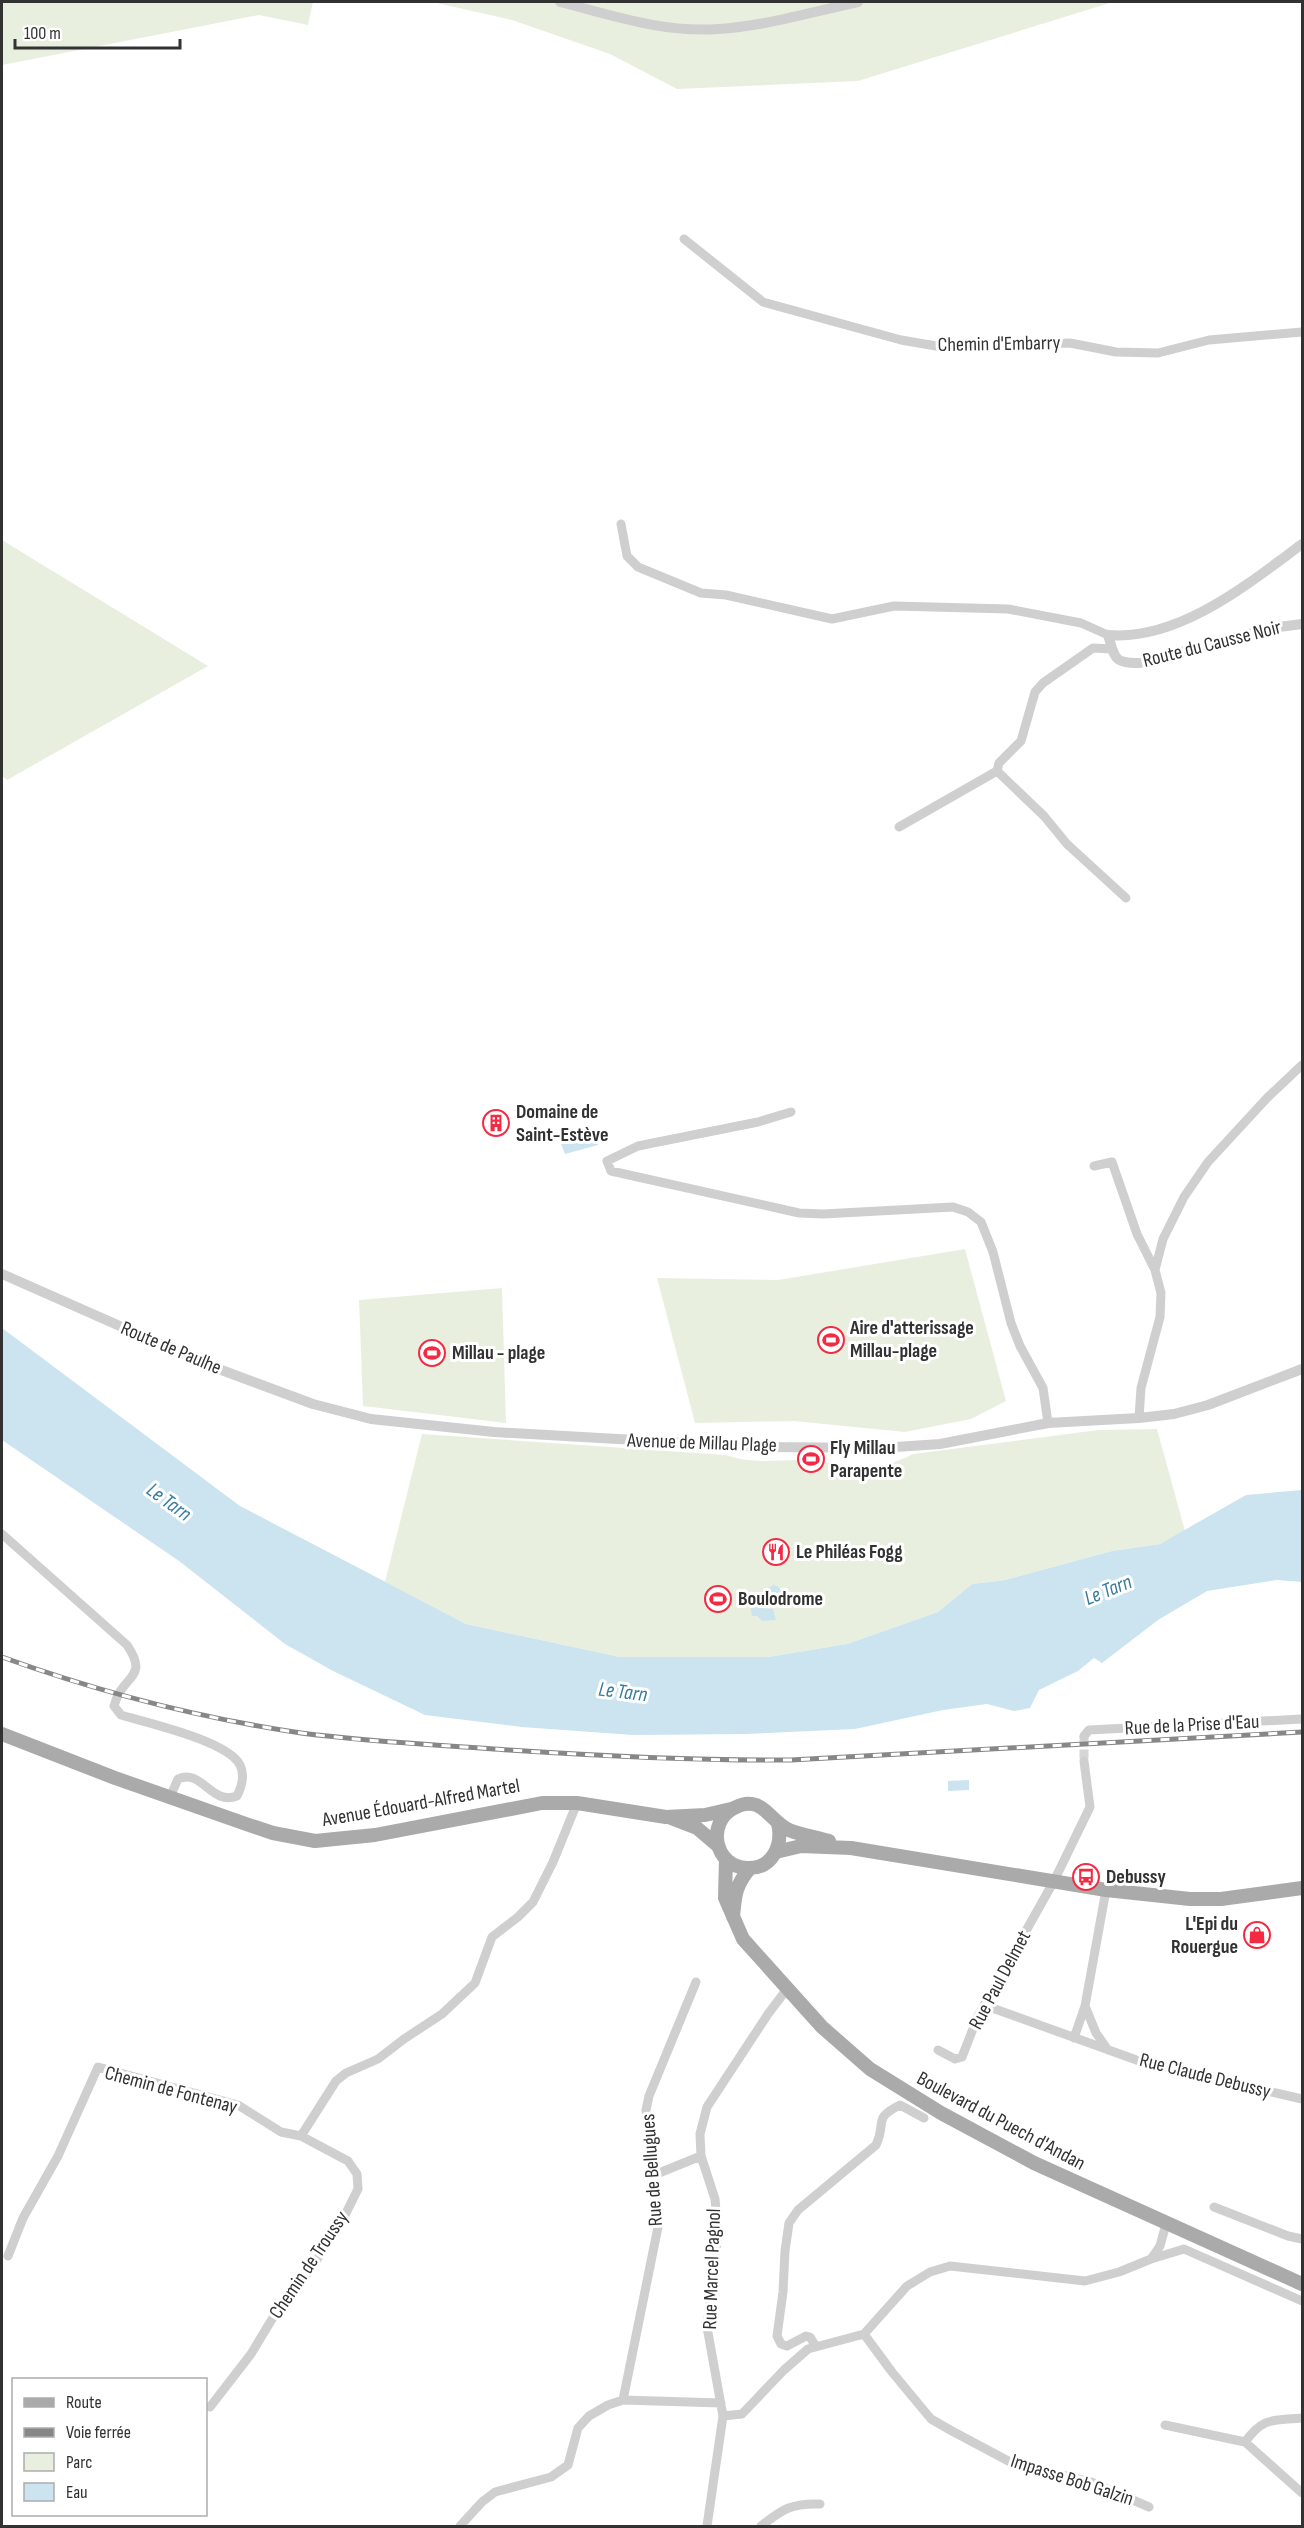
<svg xmlns="http://www.w3.org/2000/svg" width="1304" height="2528" font-family="'Sofia Sans Condensed',sans-serif">
  <style>
    .green { fill: #e9efdf }
    .water { fill: #cbe4f0 }
    .lines { fill: none; stroke-linecap: round; stroke-linejoin: round }
    .minor-tunnel { stroke: #d6d6d6; stroke-width: 9; stroke-dasharray: 9 4.5; stroke-linecap: butt }
    .minor { stroke: #cfcfcf; stroke-width: 9 }
    .tertiary { stroke: #cfcfcf; stroke-width: 10 }
    .primary { stroke: #aaa; stroke-width: 14 }
    .rail-casing { stroke: #878787; stroke-width: 5 }
    .rail { stroke: #fff; stroke-width: 3; stroke-dasharray: 9; stroke-linecap: butt }
    .labels { text-anchor: middle; dominant-baseline: central; stroke-width: 6; stroke-linejoin: round; paint-order: stroke }
    .street-label { font-size: 20px; fill: #323232; stroke: #fff }
    .poi-label { font-size: 20px; font-weight: bold; fill: #323232; stroke: #fff; text-anchor: start }
    .water-label { font-size: 21px; font-style: italic; fill: #377b9d; stroke: #fff }
  </style>
  <rect width="100%" height="100%" fill="#fff"/>
  <path class="green" d="M2 2H313L308 25 259 15 2 65Z
    M432 2H1113L858 81 677 89 610 54 512 20Z
    M2 540 208 666 7 780 2 776Z
    M965 1249 1006 1401 971 1419 905 1432 794 1421 695 1423 657 1278 778 1280Z
    M502 1288 506 1423 363 1406 359 1300Z
    M1157 1429 1185 1531 1160 1544 1112 1551 1005 1580 972 1584 938 1612 847 1644 768 1657H620L466 1624 385 1582 422 1434 726 1455C753 1464 772 1460 800 1460 847 1461 864 1479 913 1454L1098 1430Z"/>
  <path class="water" d="M565 1129 582 1135 594 1132 598 1145 565 1154 558 1136Z
    M2 1328 240 1506 466 1624 620 1657H768L847 1644 938 1612 972 1584 1005 1580 1112 1551 1160 1544 1246 1495 1302 1490V1582L1277 1580 1207 1591 1158 1620 1102 1663 1094 1658 1078 1671 1039 1690 1030 1708 1014 1711 987 1704 943 1710 855 1729 746 1734 633 1735 522 1727 425 1715 333 1671 285 1644 179 1561 2 1440Z
    M773 1585 777 1586 782 1591 781 1597 777 1600 756 1602 759 1608 773 1609 776 1620 762 1621 757 1616H752L749 1598 751 1593 759 1592 766 1597 769 1595 768 1588Z
    M969 1780V1790L948 1791V1781Z"/>
  <g class="lines">
    <path class="minor-tunnel" d="M1084 1736V1761"/>
    <path class="minor" d="M684 239 763 302 901 340 942 347 1070 343 1116 352 1158 353 1209 340 1302 332
      M621 524 627 556 638 567 701 593 726 595 832 619 894 606 1008 609 1081 623 1108 635
      M1112 649 1093 648 1043 683 1035 692 1021 741 999 763 997 771 1044 816 1067 844 1126 898
      M899 827 997 771
      M791 1112 758 1122 638 1146 607 1161 611 1171 799 1213 823 1214 953 1207 968 1212 981 1222 993 1252 1011 1323 1020 1346 1043 1388 1048 1423
      M1094 1166 1112 1162 1137 1234 1155 1270
      M1139 1418 1141 1388 1160 1317 1161 1293 1155 1270 1163 1239 1184 1197 1208 1162 1267 1098 1302 1065
      M2 1534 127 1645C150 1679 122 1674 114 1706L121 1715C148 1723 228 1741 240 1765 245 1775 242 1786 237 1796 211 1806 202 1768 178 1779L170 1797
      M1084 1736 1089 1730 1302 1719
      M984 2005 1142 2062 1302 2099
      M1085 2006 1096 2033 1108 2050
      M1074 2038 1085 2006 1106 1890
      M938 2050 955 2059 962 2057 978 2016 1054 1881 1090 1807 1084 1761
      M301 2136 336 2081 346 2073 378 2059 404 2039 442 2014 475 1983 492 1937 518 1917 533 1902 553 1862 577 1803
      M654 2175 701 2156
      M1214 2207 1288 2236 1302 2239
      M8 2256 23 2218 58 2156 98 2067 238 2105 281 2132 301 2136 348 2161 357 2174 358 2189 341 2223 310 2270 280 2306 251 2354 210 2407
      M1151 2259 1184 2249 1302 2301
      M864 2334 892 2372 931 2419 952 2431 1014 2464 1091 2482 1149 2507
      M815 2345 810 2337 806 2336 787 2346 781 2344 777 2336 783 2292 785 2251 789 2223 798 2210 876 2145C887 2122 872 2119 900 2105L924 2118
      M623 2400 658 2227 654 2175 646 2110 649 2096 696 1982
      M723 2416 742 2414 784 2370 808 2349 864 2334 907 2286 930 2272 950 2266 1085 2281 1119 2272 1151 2259 1160 2246 1166 2224
      M1165 2425 1245 2442C1264 2416 1273 2421 1302 2418
      M1245 2442 1302 2493
      M460 2526 482 2502 495 2492 551 2477 568 2465 578 2428 589 2416 608 2405 623 2400 721 2403
      M707 2526 723 2416 707 2327 718 2234 715 2199 701 2156 700 2134 707 2107 768 2014 787 1989
      M761 2526C783 2509 791 2503 820 2504"/>
    <path class="tertiary" d="M560 2C611 15 663 33 718 29 765 26 812 12 858 2
      M1302 544C1248 584 1179 641 1108 635 1115 657 1113 664 1140 663L1271 628 1302 624
      M2 1274 208 1365 313 1404 371 1419 494 1432 758 1447 881 1448 940 1444 1048 1423 1139 1418 1174 1414 1208 1405 1302 1369"/>
    <path class="primary" d="M2 1734 115 1778 246 1824 273 1833 315 1841 375 1835 542 1803H577L666 1817 705 1815 731 1809
      M671 1818 697 1828 717 1845
      M778 1823C783 1845 773 1869 747 1868 714 1867 706 1822 734 1808 762 1793 769 1821 789 1830 801 1835 816 1837 829 1841
      M776 1852 801 1846 851 1848 1106 1890 1190 1899H1221L1302 1888
      M726 1859 725 1898 743 1939 822 2027 870 2069 941 2113 1034 2163 1302 2284
      M733 1917C735 1895 735 1886 750 1868"/>
    <defs>
      <path id="rail" d="M2 1657C99 1692 199 1718 301 1733 370 1742 440 1745 509 1750 603 1756 697 1761 791 1760L1302 1732"/>
    </defs>
    <use href="#rail" class="rail-casing"/>
    <use href="#rail" class="rail"/>
  </g>
  <defs>
    <symbol id="building-ring" viewBox="-11 -11 22 22"><circle r="9.5" fill="#fff" stroke="#f42942" stroke-width="1.5"/><path d="M-4-6H4V6H1V3H-1V6H-4ZM-2.5-4.3h1.7v1.8h-1.7ZM.8-4.3h1.7v1.8H.8ZM-2.5-1h1.7V.8h-1.7ZM.8-1h1.7V.8H.8Z" fill="#f42942"/></symbol>
    <symbol id="stadium-ring" viewBox="-11 -11 22 22"><circle r="9.5" fill="#fff" stroke="#f42942" stroke-width="1.5"/><path d="M0-5a6.5 5 0 1 0 0 10a6.5 5 0 1 0 0-10ZM-3.5-1.8h7v3.6h-7Z" fill="#f42942"/></symbol>
    <symbol id="restaurant-ring" viewBox="-11 -11 22 22"><circle r="9.5" fill="#fff" stroke="#f42942" stroke-width="1.5"/><path d="M-5-6h1v4h1v-4h1v4h1v-4h1v5L-1.5 .5V6h-2V.5L-5-1ZM5-6V6H3V1.5H1.5Q1.5-4 5-6Z" fill="#f42942"/></symbol>
    <symbol id="bus-ring" viewBox="-11 -11 22 22"><circle r="9.5" fill="#fff" stroke="#f42942" stroke-width="1.5"/><path d="M-5-6H5V4H4V6H2V4H-2V6H-4V4H-5ZM-3.5-4V0h7V-4ZM-3.5 1.2v1.5H-2V1.2ZM2 1.2v1.5H3.5V1.2Z" fill="#f42942"/></symbol>
    <symbol id="shop-ring" viewBox="-11 -11 22 22"><circle r="9.5" fill="#fff" stroke="#f42942" stroke-width="1.5"/><path d="M-5-2.5h2.3a2.7 3.5 0 0 1 5.4 0H5L5.5 6h-11ZM-1.5-2.5h3a1.5 2.3 0 0 0-3 0Z" fill="#f42942"/></symbol>
  </defs>
  <g fill-rule="evenodd">
    <use href="#building-ring" x="481" y="1108" width="30" height="30"/>
    <use href="#stadium-ring" x="816" y="1325" width="30" height="30"/>
    <use href="#stadium-ring" x="417" y="1338" width="30" height="30"/>
    <use href="#stadium-ring" x="796" y="1444" width="30" height="30"/>
    <use href="#restaurant-ring" x="761" y="1537" width="30" height="30"/>
    <use href="#stadium-ring" x="703" y="1584" width="30" height="30"/>
    <use href="#bus-ring" x="1071" y="1862" width="30" height="30"/>
    <use href="#shop-ring" x="1242" y="1920" width="30" height="30"/>
  </g>
  <g class="labels">
    <g class="street-label">
      <text transform="translate(999 344) rotate(-1)">Chemin d'Embarry</text>
      <text transform="translate(1212 644) rotate(-14)">Route du Causse Noir</text>
      <text transform="translate(171 1348) rotate(23)">Route de Paulhe</text>
      <text transform="translate(702 1443) rotate(2)">Avenue de Millau Plage</text>
      <text transform="translate(1192 1725) rotate(-3)">Rue de la Prise d'Eau</text>
      <text transform="translate(421 1803) rotate(-10)">Avenue Édouard-Alfred Martel</text>
      <text transform="translate(1000 1980) rotate(-62)">Rue Paul Delmet</text>
      <text transform="translate(1205 2076) rotate(14)">Rue Claude Debussy</text>
      <text transform="translate(171 2090) rotate(15)">Chemin de Fontenay</text>
      <text transform="translate(1001 2121) rotate(28)">Boulevard du Puech d'Andan</text>
      <text transform="translate(652 2170) rotate(-94)">Rue de Bellugues</text>
      <text transform="translate(309 2265) rotate(-56)">Chemin de Troussy</text>
      <text transform="translate(712 2269) rotate(-88)">Rue Marcel Pagnol</text>
      <text transform="translate(1072 2480) rotate(18)">Impasse Bob Galzin</text>
    </g>
    <g class="poi-label">
      <text x="516" y="1112">Domaine de<tspan x="516" dy="23">Saint-Estève</tspan></text>
      <text x="850" y="1328">Aire d'atterissage<tspan x="850" dy="23">Millau-plage</tspan></text>
      <text x="452" y="1353">Millau - plage</text>
      <text x="830" y="1448">Fly Millau<tspan x="830" dy="23">Parapente</tspan></text>
      <text x="796" y="1552">Le Philéas Fogg</text>
      <text x="738" y="1599">Boulodrome</text>
      <text x="1106" y="1877">Debussy</text>
      <text x="1238" y="1924" text-anchor="end">L'Epi du<tspan x="1238" dy="23">Rouergue</tspan></text>
    </g>
    <g class="water-label">
      <text transform="translate(169 1502) rotate(36)">Le Tarn</text>
      <text transform="translate(1108 1590) rotate(-22)">Le Tarn</text>
      <text transform="translate(623 1692) rotate(7)">Le Tarn</text>
    </g>
  </g>
  <rect width="1304" height="2528" fill="none" stroke="#323232" stroke-width="6"/>
  <rect x="12" y="2378" width="195" height="138" fill="#ffffff" stroke="#adadad" stroke-width="1.5"/>
  <rect x="24" y="2398" width="30" height="9" fill="#aaaaaa" stroke="#adadad" stroke-width="1.5"/>
  <text x="66" y="2408" font-size="18" fill="#323232">Route</text>
  <rect x="24" y="2428" width="30" height="9" fill="#878787" stroke="#adadad" stroke-width="1.5"/>
  <text x="66" y="2438" font-size="18" fill="#323232">Voie ferrée</text>
  <rect x="24" y="2453" width="30" height="18" fill="#e9efdf" stroke="#adadad" stroke-width="1.5"/>
  <text x="66" y="2468" font-size="18" fill="#323232">Parc</text>
  <rect x="24" y="2483" width="30" height="18" fill="#cbe4f0" stroke="#adadad" stroke-width="1.5"/>
  <text x="66" y="2498" font-size="18" fill="#323232">Eau</text>
  <path d="M15 39v9h165v-9" fill="none" stroke="#323232" stroke-width="3"/>
  <text x="24" y="39" font-size="18" fill="#323232" stroke="#ffffff" stroke-width="4.5" paint-order="stroke">100 m</text>
</svg>
